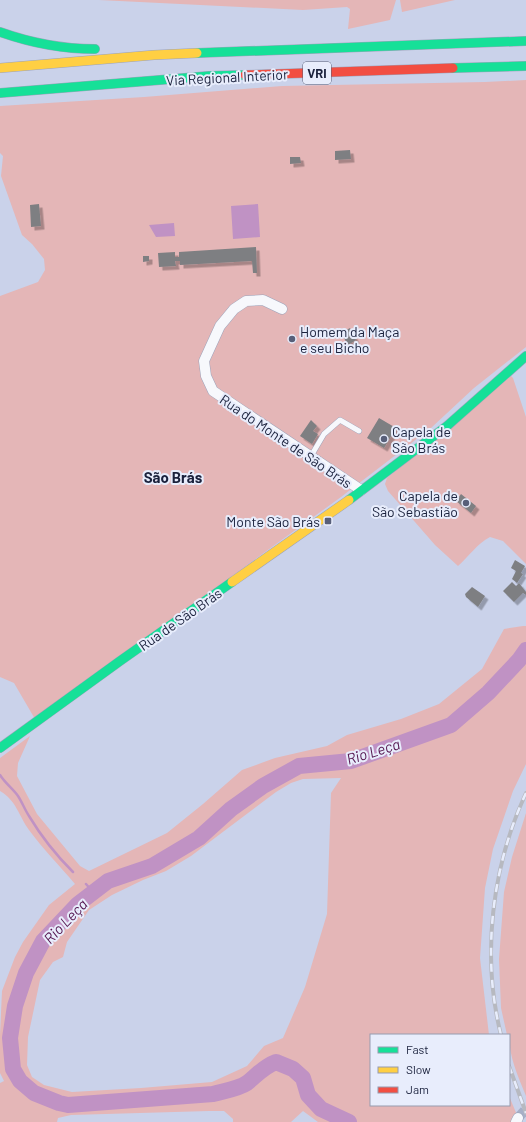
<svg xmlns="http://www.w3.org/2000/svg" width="526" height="1122" font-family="Barlow,sans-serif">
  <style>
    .green { fill: #e4b6b7; fill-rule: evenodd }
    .water { fill: #c092c4 }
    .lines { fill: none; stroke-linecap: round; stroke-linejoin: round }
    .stream { stroke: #c092c4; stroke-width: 2.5 }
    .river { stroke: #c092c4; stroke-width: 16 }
    .building { fill: #7e7f82; filter: url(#shadow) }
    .street-tunnel { stroke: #a7afc7; stroke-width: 10; stroke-dasharray: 10 5; stroke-linecap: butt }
    .lane-casing { stroke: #9ca3ba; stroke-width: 6 }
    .street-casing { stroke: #9ca3ba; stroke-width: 11 }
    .fast-casing { stroke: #9ca3ba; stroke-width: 10 }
    .slow-casing { stroke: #9ca3ba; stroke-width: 10 }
    .jam-casing { stroke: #9ca3ba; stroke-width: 10 }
    .lane { stroke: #f7f8fc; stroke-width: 5 }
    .street { stroke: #f7f8fc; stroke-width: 10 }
    .fast { stroke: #16e098; stroke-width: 9 }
    .slow { stroke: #ffcf43; stroke-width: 9 }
    .jam { stroke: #f24e42; stroke-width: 9 }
    .rail-casing { stroke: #b7b9c0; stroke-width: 4 }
    .rail { stroke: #e8edfc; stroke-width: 2.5; stroke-dasharray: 8; stroke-linecap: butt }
    .poi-dot { fill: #585f79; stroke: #e8edfc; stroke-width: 1.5 }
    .labels { text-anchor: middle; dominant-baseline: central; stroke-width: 4; stroke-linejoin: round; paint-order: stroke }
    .shield { fill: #e8edfc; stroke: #585e76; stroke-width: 1 }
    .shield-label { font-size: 13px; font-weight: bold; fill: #1a213c }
    .street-label { font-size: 14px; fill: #1a213c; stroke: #e8edfc }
    .poi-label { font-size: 14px; fill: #1a213c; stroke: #e8edfc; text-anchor: start }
    .neighbourhood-label { font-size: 15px; font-weight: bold; fill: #1a213c; stroke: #e8edfc }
    .water-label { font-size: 15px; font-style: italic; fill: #52124d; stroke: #e8edfc }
  </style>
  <defs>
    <filter id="shadow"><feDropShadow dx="3.5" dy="3.5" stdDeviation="0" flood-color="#0004"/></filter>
  </defs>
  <rect width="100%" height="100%" fill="#cad2ea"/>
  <path class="green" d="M99 0H396L390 20 348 29 350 9 347 7 303 10Z
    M400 0H455L402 12Z
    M526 80V347L474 388 431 428 341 497 35 719 14 683 0 677V296L38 282 45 270 44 259 32 244 22 235 1 176 3 156 0 153V106L144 97 282 86 485 82Z
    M511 376 513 378 526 417V564L503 541 490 537C477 544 469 556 458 566L435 545 388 491 385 484 387 478Z
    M523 626H526V764L513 791 493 849 485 888 480 958 489 1035H371V1105H509V1096L520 1122H318L303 1111 291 1122H233V1119L224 1111H209L71 1115 58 1118 57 1122H0V1083L4 1081 0 1073V1035L2 991 15 957 23 942 49 905 75 884C60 866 43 849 29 830 19 816 16 800 0 791V758L30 736 18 763 17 776 37 814 80 866 89 871 167 833 203 804 242 770 275 758 327 746 347 735 401 719 439 704 482 669 504 629ZM341 778 331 793 327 914 305 987 283 1038 264 1046 247 1066 212 1082 141 1088 72 1092 44 1085 32 1077 27 1065 28 1037 40 980 53 962 63 957 67 942 89 910 112 895 143 880 166 871 191 856 276 792 291 783 303 779Z
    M526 813V1096C518 1076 509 1057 509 1035H507L501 1008 499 959 504 892 512 857Z"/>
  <path class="water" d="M258 204 260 237 233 239 231 206Z
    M174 223 175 236 156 237 149 225Z"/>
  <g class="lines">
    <path class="stream" d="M0 775C5 783 13 789 18 796 22 802 25 810 29 816 41 836 56 855 73 872
      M86 884 93 892"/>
    <path class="river" d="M349 1122 321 1109 308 1095 303 1078 293 1069 276 1062C263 1067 257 1075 247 1083 238 1089 224 1091 213 1094L68 1105 59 1103 34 1093 20 1081 13 1069 10 1038 15 1006 26 973 43 941 78 904 108 881 152 866 199 838 231 809 263 786 299 766 351 761 451 725 488 693 519 660 526 650"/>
  </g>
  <path class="building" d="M350 150 351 159 335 160V151Z
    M290 157H300L301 163 290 164Z
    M39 204 41 226 31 227 30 205Z
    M256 247 257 273H253L252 261 180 265V261H175L176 266 159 267 158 253 175 252V257H179V252Z
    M143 256H149V261L143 262Z
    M350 328 356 340 348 345 341 333Z
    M379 418 396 428 384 448 367 438Z
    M311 420 317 426 313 431 318 434 312 444 300 436Z
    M461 494 476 506 471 513 456 501Z
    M515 560 525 566 521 573 523 574 517 583 512 579 516 571 511 568Z
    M512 582 516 586 519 583 526 592V595L523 593 514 602 503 591Z
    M472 587 485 596 478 607 466 597 465 594Z"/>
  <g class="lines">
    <path class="street-tunnel" d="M518 1118 526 1109"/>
    <defs>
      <path id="lane" d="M311 456 324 434 340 420 359 431"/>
      <path id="street" d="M282 309 263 300 246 301 234 309 220 326 204 361 206 376 213 391 361 490
        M516 1122 518 1118"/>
      <path id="fast" d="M0 32C31 43 62 49 95 49
        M197 53 526 41
        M453 68 526 66
        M0 93 209 76 245 75
        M349 500 447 426 526 356
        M0 748 120 661 232 582"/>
      <path id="slow" d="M0 68 154 55 197 53
        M232 582 349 500"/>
      <path id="jam" d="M245 75 453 68"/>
    </defs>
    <use href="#lane" class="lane-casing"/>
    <use href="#street" class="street-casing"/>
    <use href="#fast" class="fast-casing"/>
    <use href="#slow" class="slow-casing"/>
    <use href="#jam" class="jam-casing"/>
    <use href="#lane" class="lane"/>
    <use href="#street" class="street"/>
    <use href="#fast" class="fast"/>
    <use href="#slow" class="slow"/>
    <use href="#jam" class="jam"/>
    <defs>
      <path id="rail" d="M501 1035C481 956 492 866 526 793
        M509 1066 526 1113"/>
    </defs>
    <use href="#rail" class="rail-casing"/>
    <use href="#rail" class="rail"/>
  </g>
  <g class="poi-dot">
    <circle cx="292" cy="339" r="4"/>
    <circle cx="384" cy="439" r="4"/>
    <circle cx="466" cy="503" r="4"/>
    <rect x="324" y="517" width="8" height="8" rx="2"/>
  </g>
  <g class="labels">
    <rect class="shield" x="303" y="62" width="28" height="22" rx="3"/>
    <g class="shield-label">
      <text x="317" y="73">VRI</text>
    </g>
    <g class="street-label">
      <text transform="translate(227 77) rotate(-3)">Via Regional Interior</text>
      <text transform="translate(286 441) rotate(34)">Rua do Monte de São Brás</text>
      <text transform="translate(180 619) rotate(-35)">Rua de São Brás</text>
    </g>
    <g class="poi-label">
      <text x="300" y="331">Homem da Maça<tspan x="300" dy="16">e seu Bicho</tspan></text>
      <text x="392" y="431">Capela de<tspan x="392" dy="16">São Brás</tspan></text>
      <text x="458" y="495" text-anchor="end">Capela de<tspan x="458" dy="16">São Sebastião</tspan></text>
      <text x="320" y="521" text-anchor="end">Monte São Brás</text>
    </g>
    <g class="neighbourhood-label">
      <text x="173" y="477">São Brás</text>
    </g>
    <g class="water-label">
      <text transform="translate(373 751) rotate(-17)">Rio Leça</text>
      <text transform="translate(65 921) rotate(-46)">Rio Leça</text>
    </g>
  </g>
  <rect x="370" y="1034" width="140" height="72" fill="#e8edfc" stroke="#969baf"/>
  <rect x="378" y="1047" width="20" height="6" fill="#16e098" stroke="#969baf"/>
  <text x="406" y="1054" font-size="12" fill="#1a213c">Fast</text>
  <rect x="378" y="1067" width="20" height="6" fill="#ffcf43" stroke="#969baf"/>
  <text x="406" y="1074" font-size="12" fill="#1a213c">Slow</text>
  <rect x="378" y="1087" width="20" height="6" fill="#f24e42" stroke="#969baf"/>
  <text x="406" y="1094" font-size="12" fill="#1a213c">Jam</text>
</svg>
